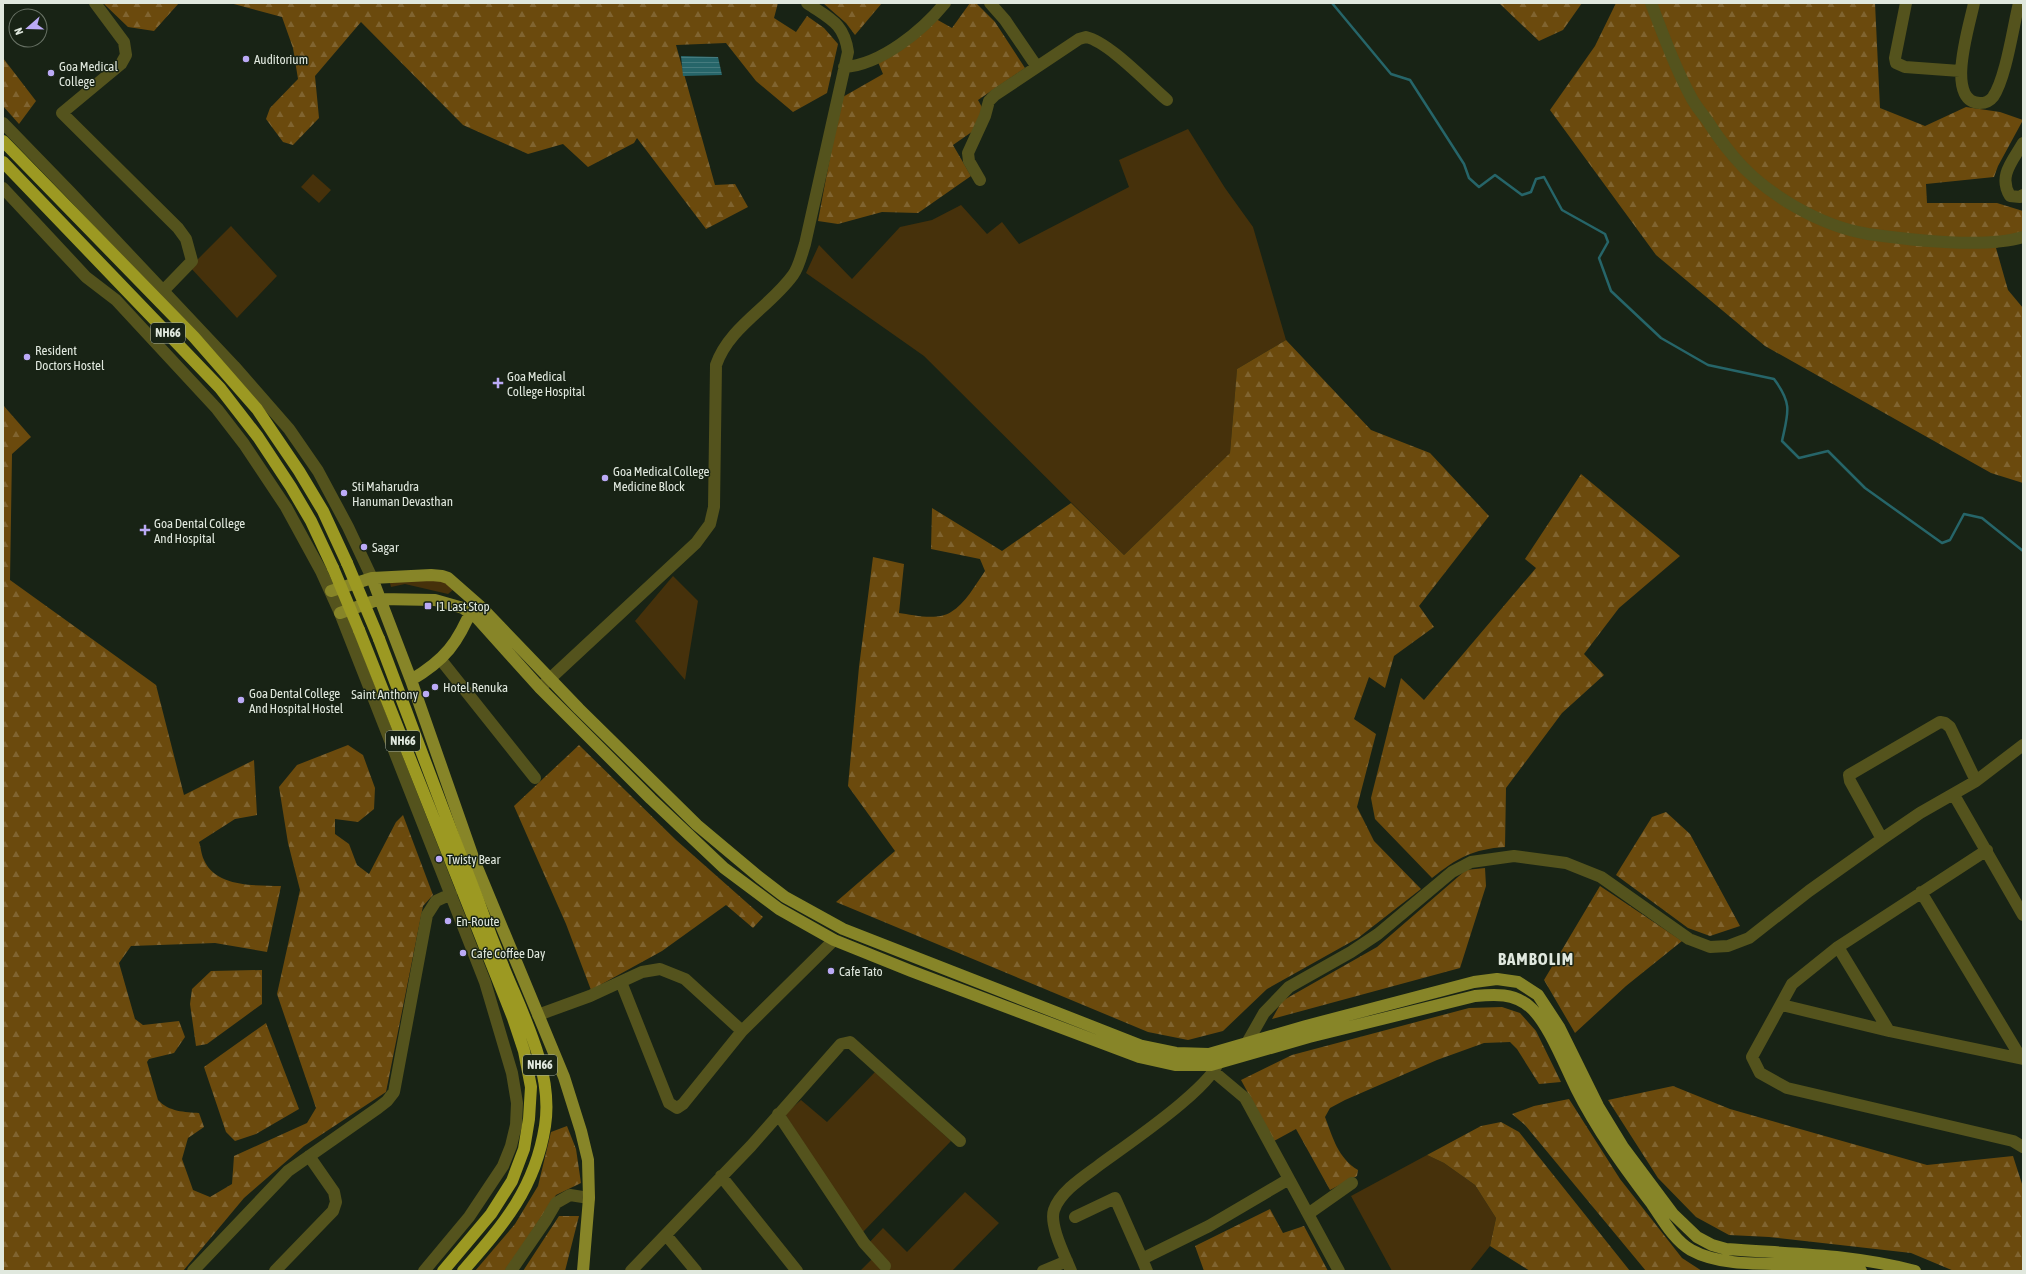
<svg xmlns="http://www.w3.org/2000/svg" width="2026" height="1274" font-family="'Asap Condensed',sans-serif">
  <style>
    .green { fill: #46310b }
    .forest { fill: url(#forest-firs) }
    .water { fill: url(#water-rules) }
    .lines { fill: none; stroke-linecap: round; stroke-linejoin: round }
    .stream { stroke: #266569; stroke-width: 2.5 }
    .minor { stroke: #54531d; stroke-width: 12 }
    .major { stroke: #878528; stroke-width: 12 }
    .highway { stroke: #9c9922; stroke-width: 12 }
    .highway-bridge { stroke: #9c9922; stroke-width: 12 }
    .poi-dot { fill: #bbaaf6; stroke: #182315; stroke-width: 1.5 }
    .labels { text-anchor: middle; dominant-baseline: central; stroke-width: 3; stroke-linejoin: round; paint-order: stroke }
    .shield { fill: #182315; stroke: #a4ada2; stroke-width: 1 }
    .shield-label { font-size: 12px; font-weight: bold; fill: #e0e8de }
    .poi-label { font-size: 13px; fill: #e0e8de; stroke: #182315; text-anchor: start }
    .district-label { font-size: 17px; font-weight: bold; letter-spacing: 1px; fill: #e0e8de; stroke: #182315 }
  </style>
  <defs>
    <pattern id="forest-firs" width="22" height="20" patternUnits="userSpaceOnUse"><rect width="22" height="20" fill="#6b4a0d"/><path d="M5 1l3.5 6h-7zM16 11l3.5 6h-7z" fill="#806430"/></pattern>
    <pattern id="water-rules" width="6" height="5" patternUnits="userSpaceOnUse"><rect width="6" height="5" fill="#266569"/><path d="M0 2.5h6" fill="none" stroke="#457b7e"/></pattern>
  </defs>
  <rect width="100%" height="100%" fill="#182315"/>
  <path class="green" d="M1188 129 1225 188 1253 227 1286 340 1237 369 1230 453 1124 555 924 356 806 273 819 245 852 279 900 227 932 220 961 205 987 234 1002 222 1019 244 1129 187 1119 160Z
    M313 174 331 190 319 203 301 187Z
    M231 226 277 276 237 318 190 267Z
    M440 571 454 589 448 594 405 584 391 587 390 583Z
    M673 576 698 601 685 680 635 621Z
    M875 1072 951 1141 862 1233 785 1114 801 1100 827 1122Z
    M1427 1155 1444 1163 1475 1185 1496 1218 1490 1246 1470 1271H1392L1351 1196Z
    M965 1192 999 1223 952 1271H860L873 1258 865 1247 883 1228 907 1252Z"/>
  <path class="forest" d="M103 3H179L154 31 128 27Z
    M230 3H778L774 18 796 32 807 16 824 28 838 44 827 93 793 112 756 81 726 43 676 45 715 185 735 184 748 207 706 229 637 138 634 143 588 167 563 144 528 154 463 125 361 22 315 76 319 118 293 145 283 142 266 119 270 108 298 79 293 48 282 17Z
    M823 3H882L855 35 846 23Z
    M970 3H976L995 22 1025 68 978 100 989 120 953 145 971 176 918 213 882 212 838 224 818 221 841 98 883 74 878 62 936 19 952 28Z
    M1499 3H1582L1563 30 1539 41Z
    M1616 3H1875L1880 108 1925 126 1966 107 2000 112 2023 120 1998 166 1994 177 1926 184 1927 203H1997L2023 211V238L1996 248 2008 290 2023 308V483L1991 473 1765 346 1656 255 1550 110 1595 46Z
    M3 58 36 101 19 124 3 106Z
    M1286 340 1371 430 1430 453 1489 516 1419 606 1434 627 1394 656 1385 688 1369 677 1354 719 1376 734 1357 807 1374 841 1421 889 1358 938 1267 989 1223 1031 1188 1040 1148 1032 836 902 895 851 848 786 859 667 873 557 904 564 899 613C913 615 938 621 951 612 965 604 976 584 985 571L980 559 931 549 932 508 1002 551 1071 503 1124 555 1230 453 1237 369Z
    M3 405 31 437 12 454 10 580 156 685 184 795 254 760 257 815 235 819 199 842C201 847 201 854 204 860 216 888 256 885 281 886L267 952 215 943 131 946 119 963 135 1019 143 1025 179 1021 185 1037 174 1053 149 1059 147 1062 158 1100C169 1112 185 1112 199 1113L204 1127 188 1138 182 1159 193 1190 210 1197 232 1184 234 1156 307 1123 316 1108 277 994 300 890 288 843 279 787 297 765 348 745 363 755 375 788 374 809 358 822 335 819V834L349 844 357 865 369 874 396 822 403 815 433 895 423 906 386 1092 304 1146 244 1198 183 1271H3Z
    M1581 474 1680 556 1619 608 1584 654 1604 675 1562 713 1506 788 1505 847C1473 849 1457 858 1432 878L1375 819 1371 798 1401 678 1424 700 1536 568 1525 559Z
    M579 745 676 840 763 917 753 928 726 905 662 951 591 990 566 924 514 806Z
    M1666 812 1690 834 1740 926 1710 936 1688 928 1616 875 1652 817Z
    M1485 868 1486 886 1460 968 1272 1019 1282 1001 1377 947 1466 870Z
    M1600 886 1682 941 1626 986 1575 1033 1544 980Z
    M262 970V1004L207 1044 196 1046 190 1004 192 989 211 971Z
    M1502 1007 1520 1013 1536 1031 1561 1082 1539 1084 1517 1049 1510 1042 1484 1043 1437 1060 1345 1100 1330 1108 1325 1117C1333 1138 1338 1158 1358 1170L1357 1176 1330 1190 1296 1129 1274 1141 1241 1080 1292 1055 1469 1008Z
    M266 1023 299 1109 256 1134 235 1141 226 1132 204 1067Z
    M1673 1086 1730 1109 1927 1165 2013 1156 2023 1187V1271H1954L1911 1253 1769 1237 1729 1235 1696 1217 1658 1178 1608 1100Z
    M1569 1099 1620 1179 1682 1258 1702 1271H1646L1525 1125 1512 1114 1534 1106Z
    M1501 1122 1519 1132 1630 1271H1530L1490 1246 1496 1218 1475 1185 1444 1163 1427 1155 1481 1126Z
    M567 1126 576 1149 581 1183 556 1195 505 1271H475L515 1224 538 1186 551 1132Z
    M1270 1209 1283 1233 1304 1226 1328 1271H1204L1195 1246Z
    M559 1216H579L565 1271H523Z"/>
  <path class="water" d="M681 56 718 57 722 75 683 76Z"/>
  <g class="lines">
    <path class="stream" d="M1332 3 1391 74 1410 80 1464 164 1469 178 1479 187 1495 175 1522 195 1531 192 1536 179 1544 177 1562 210 1605 234 1608 242 1599 258 1611 291 1661 338 1708 365 1774 379C1793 404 1788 413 1782 441L1799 458 1828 451 1865 488 1942 543 1950 540 1964 514 1982 518 2023 551"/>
    <path class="minor" d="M95 3 124 42 126 55 121 64 62 113 178 228 186 239 192 261 163 291
      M990 3 1005 20 1037 67
      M1651 3C1663 34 1674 66 1690 95 1694 104 1701 112 1707 120 1715 133 1724 145 1734 157 1765 194 1820 226 1868 234 1910 240 1983 249 2023 237
      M1906 3 1895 58 1896 63 1905 67 1960 71
      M1974 3C1970 24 1944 102 1980 103 1985 103 1990 101 1993 97 2006 78 2013 27 2019 3
      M844 67C881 65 923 30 945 3
      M3 123 70 192 234 366 289 429 318 471 348 527 372 578
      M2023 143C2012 162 1998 176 2010 196L2020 197 2023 195
      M980 180 969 161 968 153 985 116 989 101 995 95 1079 39 1086 37C1109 42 1148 84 1167 100
      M3 188 86 277 116 300 217 409 244 444 286 507 321 571 340 613 485 982 512 1073 517 1103 516 1125 511 1146 503 1166 469 1217 424 1271
      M441 660 535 778
      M540 688 696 543 710 524 714 507 716 365C729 327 770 307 793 275 799 267 802 253 805 244L848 52C844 23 830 19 807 3
      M1954 795 2023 915
      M1882 839 1850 781 1849 775 1940 722 1945 723 1950 727 1976 781
      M1987 850 1838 947 1792 984 1752 1057 1760 1073 1787 1088 2013 1141 2023 1147
      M1921 892 2021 1058
      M1838 947 1889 1031
      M621 982 669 1103 677 1108 683 1104 742 1031
      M1782 1005 1889 1031 2023 1059
      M538 1015 590 996 642 972 660 969 685 979 742 1031 834 940
      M1243 1050 1264 1013 1289 987 1351 952 1378 934 1452 872 1471 862 1514 856 1566 863 1601 877 1689 939 1710 947 1728 946 1749 938 1809 891 1882 839 1920 813 1976 781 2023 745
      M1214 1072 1245 1098 1339 1271
      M778 1114 864 1243 885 1266
      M721 1176 797 1271
      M1308 1214 1352 1183
      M1075 1217 1115 1198 1142 1259
      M666 1235 696 1271
      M193 1271 288 1171 378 1108 387 1101 394 1092 427 915 436 901 451 894
      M275 1271 333 1211 336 1202 334 1192 309 1156
      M511 1271 546 1220 556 1203 570 1195 589 1198
      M631 1271 751 1146 841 1044 850 1042 960 1141
      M1043 1271 1067 1261
      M1071 1271C1065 1256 1049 1225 1054 1210 1060 1192 1083 1177 1098 1166 1122 1148 1220 1083 1220 1056
      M1147 1271 1142 1259 1209 1226 1289 1179"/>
    <path class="major" d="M372 578 411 680 474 860 564 1077 581 1131 588 1160 589 1198 583 1271
      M331 591 372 578 431 575 442 576 448 578 481 607 579 709 697 825 759 877 785 897 843 929 1142 1046 1176 1053 1209 1054 1306 1026 1474 982 1497 979 1518 982 1538 995 1559 1027 1598 1106 1623 1147 1673 1214 1697 1237 1712 1245 1726 1249C1790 1254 1853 1254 1915 1271
      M340 613 380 599 435 600 463 608 477 618 540 688 651 799 724 868 779 909 834 940 911 971 1139 1057 1175 1065H1211L1309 1037 1475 996C1495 994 1514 993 1530 1007 1548 1022 1565 1066 1576 1088 1597 1130 1624 1167 1652 1204 1663 1220 1674 1240 1691 1250 1725 1269 1778 1262 1816 1265 1831 1267 1846 1269 1861 1271
      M411 680C445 660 458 643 473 606"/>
    <path class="highway" d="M3 141 194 337 257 409 299 471 323 511 347 563
      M3 162 220 388 258 437 291 487 311 521 333 568
      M359 630 513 1018 524 1051 531 1087 529 1119 524 1149 512 1181 491 1214 443 1271
      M379 639C412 726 444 813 478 900 487 926 497 952 508 978 527 1023 553 1076 545 1126 535 1189 503 1225 463 1271"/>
    <path class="highway-bridge" d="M347 563 379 639
      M333 568 359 630"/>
  </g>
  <g class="poi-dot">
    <circle cx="246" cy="59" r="4"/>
    <circle cx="51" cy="73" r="4"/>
    <circle cx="27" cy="357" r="4"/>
    <path d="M496 377h4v4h4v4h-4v4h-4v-4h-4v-4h4z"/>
    <circle cx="605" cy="478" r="4"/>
    <circle cx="344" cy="493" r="4"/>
    <path d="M143 524h4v4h4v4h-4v4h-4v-4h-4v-4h4z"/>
    <circle cx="364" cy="547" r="4"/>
    <rect x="424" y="602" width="8" height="8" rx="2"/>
    <circle cx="435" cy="687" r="4"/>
    <circle cx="426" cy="694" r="4"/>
    <circle cx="241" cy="700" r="4"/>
    <circle cx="439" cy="859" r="4"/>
    <circle cx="448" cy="921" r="4"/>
    <circle cx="463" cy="953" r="4"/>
    <circle cx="831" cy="971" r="4"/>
  </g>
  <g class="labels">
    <g class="shield">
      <rect x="151" y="323" width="34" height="20" rx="3"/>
      <rect x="386" y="731" width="34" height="20" rx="3"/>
      <rect x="523" y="1055" width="34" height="20" rx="3"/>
    </g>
    <g class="shield-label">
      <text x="168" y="333">NH66</text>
      <text x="403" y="741">NH66</text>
      <text x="540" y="1065">NH66</text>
    </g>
    <g class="poi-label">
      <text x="254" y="59">Auditorium</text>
      <text x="59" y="66">Goa Medical<tspan x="59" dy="15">College</tspan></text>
      <text x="35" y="350">Resident<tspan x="35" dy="15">Doctors Hostel</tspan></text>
      <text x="507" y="376">Goa Medical<tspan x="507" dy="15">College Hospital</tspan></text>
      <text x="613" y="471">Goa Medical College<tspan x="613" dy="15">Medicine Block</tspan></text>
      <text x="352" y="486">Sti Maharudra<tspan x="352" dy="15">Hanuman Devasthan</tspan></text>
      <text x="154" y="523">Goa Dental College<tspan x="154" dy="15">And Hospital</tspan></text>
      <text x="372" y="547">Sagar</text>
      <text x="436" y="606">I1 Last Stop</text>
      <text x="443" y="687">Hotel Renuka</text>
      <text x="249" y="693">Goa Dental College<tspan x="249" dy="15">And Hospital Hostel</tspan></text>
      <text x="418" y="694" text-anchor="end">Saint Anthony</text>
      <text x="447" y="859">Twisty Bear</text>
      <text x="456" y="921">En-Route</text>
      <text x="471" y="953">Cafe Coffee Day</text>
      <text x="839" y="971">Cafe Tato</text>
    </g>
    <g class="district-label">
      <text x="1536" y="959">BAMBOLIM</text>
    </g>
  </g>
  <rect width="2026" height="1274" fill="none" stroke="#e0e8de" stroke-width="8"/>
  <g transform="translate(28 28) rotate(250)"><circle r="19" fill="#182315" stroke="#687265"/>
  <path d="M0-3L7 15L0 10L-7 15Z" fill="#bbaaf6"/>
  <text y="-6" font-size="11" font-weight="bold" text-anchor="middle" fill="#e0e8de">N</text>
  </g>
</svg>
